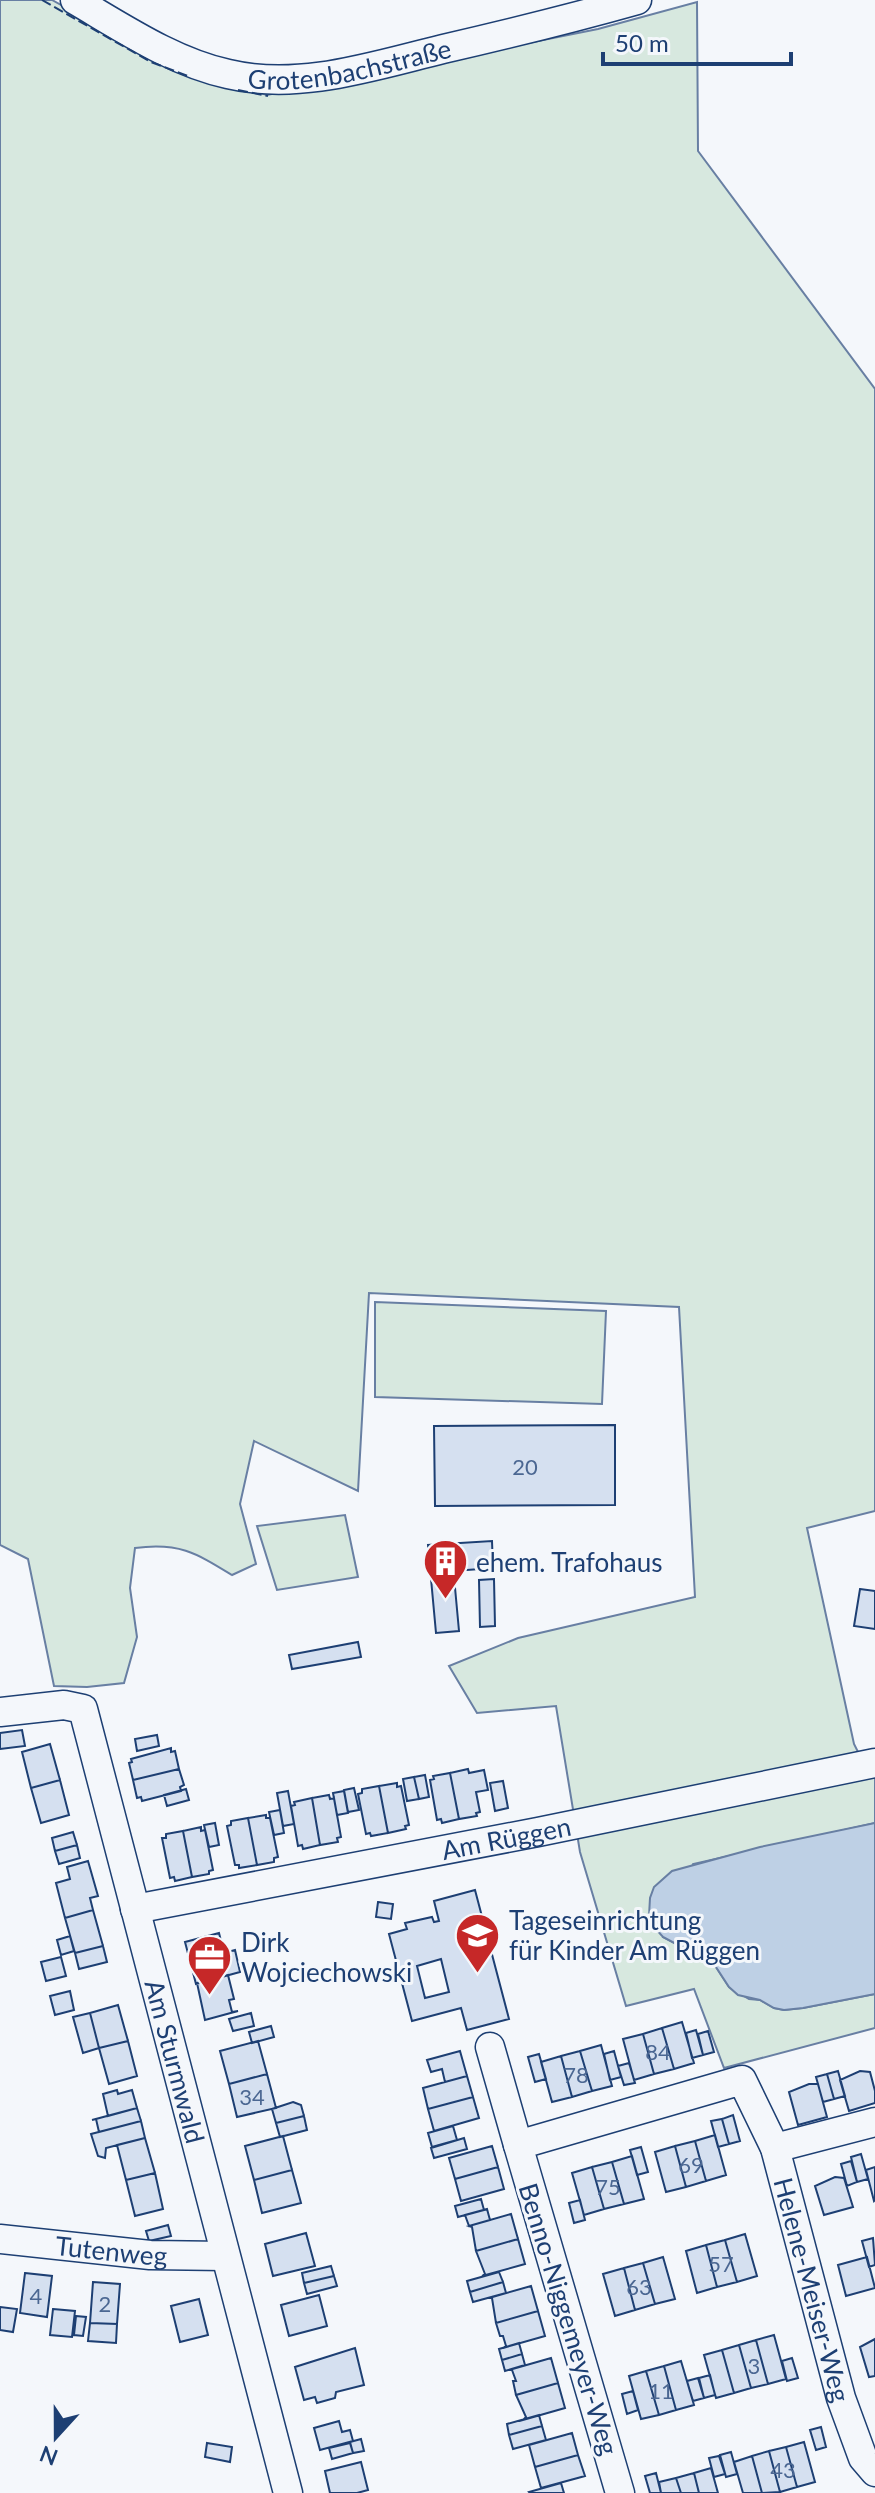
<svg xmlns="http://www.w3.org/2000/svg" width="875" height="2493" font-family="Lato,sans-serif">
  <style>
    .green { fill: #d7e8df; stroke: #687fa3; stroke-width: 2 }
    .water { fill: #bed0e5; stroke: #687fa3; stroke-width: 2 }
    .building { fill: #d5e0f0; stroke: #1d3f73; stroke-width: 2; fill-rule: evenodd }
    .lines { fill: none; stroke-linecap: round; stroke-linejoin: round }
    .minor-casing { stroke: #1d3f73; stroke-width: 31 }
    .minor { stroke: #f4f7fb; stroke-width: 28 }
    .fence { stroke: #1d3f73; stroke-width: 2; stroke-dasharray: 10 4; stroke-linecap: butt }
    .labels { text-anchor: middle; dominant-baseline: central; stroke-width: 6; stroke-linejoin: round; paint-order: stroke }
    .number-label { font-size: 22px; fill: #4b6792 }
    .street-label { font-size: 26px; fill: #1d3f73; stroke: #f4f7fb }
    .poi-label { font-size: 26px; fill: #1d3f73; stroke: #f4f7fb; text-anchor: start }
  </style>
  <rect width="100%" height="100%" fill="#f4f7fb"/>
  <path class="green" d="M0 0H52L176 69 267 95 598 29 697 2 698 151 875 389V1511L807 1528 854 1744 871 1778H875V1823L693 1864 663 1937 714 1964 729 1987 749 1999 760 2000 774 2008 784 2010 803 2008 875 1994V2028L724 2068 694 1989 626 2006 580 1852 556 1706 477 1713 449 1666 518 1638 695 1597 679 1307 369 1293 358 1491 254 1441 240 1504 256 1564 232 1575C196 1553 179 1542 135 1548L130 1588 137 1637 124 1683 87 1687 54 1686 28 1559 0 1545Z
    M375 1302 606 1311 602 1404 375 1397Z
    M345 1515 358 1577 277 1590 257 1526Z"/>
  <path class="water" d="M875 1823V1994L803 2008 784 2010 774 2008 760 2000 738 1995 729 1987 714 1964 663 1937 653 1926 649 1916 650 1898 654 1887 672 1871 760 1847Z"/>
  <path class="building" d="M615 1425V1505L435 1506 434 1426Z
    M492 1541 493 1568 454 1571 452 1555 429 1557 428 1545Z
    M452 1555 459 1631 436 1633 429 1557Z
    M494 1579 495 1626 480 1627 479 1580Z
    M860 1589 875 1591V1629L854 1626Z
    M358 1642 361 1657 292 1669 289 1655Z
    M22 1730 25 1746 0 1749V1733Z
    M157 1735 159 1746 137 1751 135 1739Z
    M50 1744 60 1780 31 1788 22 1752Z
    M171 1748V1752L175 1751 179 1769 133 1780 129 1763 132 1762 131 1759Z
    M179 1769 184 1785 180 1787 181 1791 142 1801 141 1797 137 1798 133 1780Z
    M468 1769 469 1773 484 1770 488 1790 476 1792 480 1812 476 1813 477 1816 459 1819 450 1773Z
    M450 1773 459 1819 442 1823 441 1819 437 1820 430 1780 434 1779 433 1776Z
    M425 1775 429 1797 419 1799 414 1777Z
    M414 1777 419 1799 407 1801 403 1779Z
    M60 1780 69 1815 41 1823 31 1788Z
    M503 1781 508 1808 495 1811 490 1783Z
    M397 1783V1787L401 1786 409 1825 405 1826 406 1829 388 1833 379 1786Z
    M379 1786 388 1833 371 1836 370 1833 366 1834 358 1794 362 1793V1789Z
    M354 1788 359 1810 348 1812 344 1790Z
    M186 1789 189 1800 167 1806 164 1795Z
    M288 1791 294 1824 283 1826 277 1793Z
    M344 1791 348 1813 337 1815 333 1793Z
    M329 1795 330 1799 334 1798 341 1837 337 1838 338 1842 320 1845 312 1798Z
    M312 1798 320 1845 303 1849 302 1845 298 1846 291 1806 295 1805 294 1802Z
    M280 1810 284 1833 274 1835 269 1812Z
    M266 1815V1818H270L278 1857 274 1858V1862L257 1865 248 1818Z
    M248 1818 257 1865 239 1868V1865H235L227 1826 231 1825V1821Z
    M215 1823 219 1845 209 1847 204 1825Z
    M201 1827V1831L205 1830 213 1870 209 1871V1874L192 1877 183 1831Z
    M183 1831 192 1877 175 1881 174 1877 170 1878 162 1838H166V1834Z
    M73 1832 77 1845 55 1851 52 1838Z
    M77 1845 80 1858 59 1864 55 1851Z
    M88 1861 98 1896 90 1898 93 1910 65 1918 56 1883 70 1879 67 1867Z
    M475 1890 509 2019 467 2030 461 2008 412 2021 389 1934 407 1929 405 1923 432 1917 434 1922 439 1921 434 1901ZM441 1959 449 1992 425 1998 417 1966Z
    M378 1902 393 1904 391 1919 376 1917Z
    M93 1910 103 1946 75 1953 65 1918Z
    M219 1933 224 1953 235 1950 240 1972 196 1984 185 1942Z
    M70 1936 74 1951 61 1955 57 1940Z
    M103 1946 107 1962 79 1969 75 1953Z
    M61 1957 66 1976 46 1981 41 1962Z
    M228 1975 234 1999 229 2000 232 2012 238 2011 205 2020 197 1983Z
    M70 1991 74 2010 55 2015 50 1996Z
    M118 2005 128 2041 99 2048 90 2013Z
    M90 2013 99 2048 83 2053 73 2017Z
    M251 2013 254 2026 233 2031 229 2019Z
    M682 2022 694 2063 674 2069 662 2028Z
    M271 2026 274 2037 252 2043 249 2032Z
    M662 2028 674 2069 654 2074 643 2034Z
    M696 2030 703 2055 692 2058 686 2033Z
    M708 2031 714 2052 703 2055 698 2034Z
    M643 2034 654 2074 634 2080 623 2039Z
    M128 2041 137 2076 109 2084 99 2048Z
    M258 2041 267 2074 229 2084 220 2051Z
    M601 2045 612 2086 592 2091 580 2051Z
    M460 2051 467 2076 445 2082 442 2069 431 2072 427 2060Z
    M580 2051 592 2091 572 2097 561 2056Z
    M614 2051 621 2077 610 2080 604 2054Z
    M539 2054 546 2079 535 2082 528 2057Z
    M561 2056 572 2097 552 2102 541 2062Z
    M629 2063 635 2083 624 2085 618 2066Z
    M838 2071 845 2096 834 2099 827 2074Z
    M860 2071 870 2072 875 2091V2103L849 2111 840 2080Z
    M267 2074 276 2108 237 2117 229 2084Z
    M827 2074 834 2099 823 2102 816 2077Z
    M467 2076 473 2097 428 2109 423 2088Z
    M809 2084H818L827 2117 798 2125 789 2092Z
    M117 2090 118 2094 132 2090 137 2108 108 2116 103 2094Z
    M473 2097 479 2118 434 2131 428 2109Z
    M293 2102 301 2105 304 2116 276 2123 272 2109Z
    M137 2108 141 2121 99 2132 96 2119 92 2120Z
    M733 2115 740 2141 729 2144 722 2119Z
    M304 2116 307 2130 280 2137 276 2123Z
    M722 2119 729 2144 718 2147 711 2121Z
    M141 2121 145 2138 106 2148 105 2158 98 2156 91 2134Z
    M453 2126 457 2140 432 2147 428 2133Z
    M715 2135 726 2175 706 2181 695 2141Z
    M283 2136 292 2170 254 2180 245 2146Z
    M145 2138 155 2173 126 2180 117 2145Z
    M464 2138 467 2149 434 2158 431 2148Z
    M695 2141 706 2181 686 2187 675 2146Z
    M492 2146 498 2167 455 2179 449 2158Z
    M675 2146 686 2187 666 2192 655 2152Z
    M641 2147 648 2172 637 2175 630 2150Z
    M861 2154 868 2179 857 2182 851 2157Z
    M632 2156 644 2199 624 2204 612 2162Z
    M851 2161 857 2182 847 2186 841 2164Z
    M612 2162 624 2204 604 2209 592 2167Z
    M498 2167 504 2189 461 2201 455 2179Z
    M592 2167 604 2209 584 2215 572 2173Z
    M875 2167V2200L874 2201 866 2170Z
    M292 2170 301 2203 262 2213 254 2180Z
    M155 2173 163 2209 135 2216 126 2180Z
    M835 2177 844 2178 853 2207 824 2215 815 2186Z
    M481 2199 484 2210 458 2217 455 2206Z
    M580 2200 585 2220 574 2223 569 2203Z
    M487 2209 490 2220 469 2226 465 2215Z
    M511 2214 518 2239 476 2251 472 2227 469 2226Z
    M168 2225 171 2236 149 2241 146 2231Z
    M306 2233 315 2266 273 2276 265 2244Z
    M745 2234 757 2276 737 2282 725 2240Z
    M873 2238 875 2265 869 2267 862 2241Z
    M518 2239 525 2264 482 2276 485 2274 476 2251Z
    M725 2240 737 2282 717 2287 706 2245Z
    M706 2245 717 2287 697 2293 686 2251Z
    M663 2257 675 2299 655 2304 643 2263Z
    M867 2257 875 2288 846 2296 838 2265Z
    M643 2263 655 2304 635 2310 624 2268Z
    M331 2266 334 2276 304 2283 302 2273Z
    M624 2268 635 2310 615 2316 603 2274Z
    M499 2272 503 2282 470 2292 467 2281Z
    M25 2273 52 2276 47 2317 20 2313Z
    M334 2276 337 2286 307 2294 304 2283Z
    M93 2282 120 2284 117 2324 90 2323Z
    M503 2282 506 2293 473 2302 470 2292Z
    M531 2286 538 2311 496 2323 492 2298H489Z
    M319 2295 327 2326 289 2336 281 2305Z
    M199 2299 208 2335 180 2342 171 2306Z
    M0 2307 17 2309 13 2332 0 2330Z
    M53 2309 75 2311 72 2337 50 2335Z
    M538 2311 545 2336 503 2348 506 2346 503 2336H500L496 2323Z
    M76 2316 86 2317 83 2336 74 2335Z
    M90 2323 117 2324 116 2343 88 2341Z
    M774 2335 786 2379 768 2384 756 2340Z
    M875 2339V2376L869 2377 860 2347Z
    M756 2340 768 2384 751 2388 739 2345Z
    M519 2343 522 2354 502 2360 499 2349Z
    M739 2345 751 2388 734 2393 722 2350Z
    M355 2348 364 2385 336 2392 335 2398 317 2403 315 2397 304 2400 295 2367Z
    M722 2350 734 2393 716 2398 704 2355Z
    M522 2354 525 2365 505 2371 502 2360Z
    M551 2358 558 2383 516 2395 513 2381H516L512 2370H509Z
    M792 2358 798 2378 787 2381 782 2361Z
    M681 2361 694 2405 676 2410 664 2366Z
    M664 2366 676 2410 659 2415 646 2371Z
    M646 2371 659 2415 641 2419 629 2376Z
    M710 2375 715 2395 704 2398 699 2378Z
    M698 2378 704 2398 693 2401 687 2381Z
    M558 2383 565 2408 523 2420 526 2417 516 2395Z
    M633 2391 638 2410 627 2414 622 2394Z
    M539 2415 542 2426 509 2435 507 2424Z
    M339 2421 342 2432 350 2430 353 2441 320 2450 314 2428Z
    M542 2426 546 2440 513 2449 509 2435Z
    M821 2427 826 2447 816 2450 810 2430Z
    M572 2433 578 2455 535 2467 529 2445Z
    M361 2439 364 2451 353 2453 350 2442Z
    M804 2442 815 2482 797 2487 786 2447Z
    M207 2443 232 2447 230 2462 205 2457Z
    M350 2443 353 2453 332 2459 329 2448Z
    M786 2447 797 2487 780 2492 769 2451Z
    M769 2451 780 2492 762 2493 752 2456Z
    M731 2452 737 2474 726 2477 720 2455Z
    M578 2455 585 2476 541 2488 535 2467Z
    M719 2456 725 2474 714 2477 709 2458Z
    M752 2456 762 2493H743L734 2462Z
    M361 2462 368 2490 357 2493H330L325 2471Z
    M711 2468 718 2493H699L694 2473Z
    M656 2473 661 2493H650L645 2476Z
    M694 2473 699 2493H681L676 2478Z
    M676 2478 681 2493H661L659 2482Z
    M561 2483 564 2493H530L529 2492Z"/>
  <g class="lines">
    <defs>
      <g id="minor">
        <path id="s1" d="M75 0C123 28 173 62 228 74 299 91 373 66 443 49 508 34 573 18 637 0"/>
        <path id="s2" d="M0 1712 64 1705 83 1709 288 2493"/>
        <path id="s3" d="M135 1909 538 1832 875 1763"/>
        <path d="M490 2047 518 2145"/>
        <path d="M775 2148 875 2122"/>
        <path id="s4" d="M0 2239 150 2255 225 2256"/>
        <path id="s5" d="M620 2493 518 2145 742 2080 775 2148 841 2398 863 2458 875 2472"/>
      </g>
    </defs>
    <use href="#minor" class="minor-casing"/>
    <use href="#minor" class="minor"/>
    <path class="fence" d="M42 0 151 62 188 76
      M238 90 268 96"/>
  </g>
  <defs>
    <symbol id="building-pin" viewBox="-11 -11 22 30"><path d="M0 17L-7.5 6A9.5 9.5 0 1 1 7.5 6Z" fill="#c62828" stroke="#f4f7fb"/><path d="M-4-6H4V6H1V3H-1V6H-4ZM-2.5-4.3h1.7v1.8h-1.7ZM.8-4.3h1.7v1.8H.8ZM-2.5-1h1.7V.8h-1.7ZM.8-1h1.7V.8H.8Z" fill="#fff"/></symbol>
    <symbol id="school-pin" viewBox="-11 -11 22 30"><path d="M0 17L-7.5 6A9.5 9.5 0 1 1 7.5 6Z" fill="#c62828" stroke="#f4f7fb"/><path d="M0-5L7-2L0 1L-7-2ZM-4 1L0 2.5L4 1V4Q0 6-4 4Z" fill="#fff"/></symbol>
    <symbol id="office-pin" viewBox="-11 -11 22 30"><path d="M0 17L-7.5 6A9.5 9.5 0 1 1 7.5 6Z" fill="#c62828" stroke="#f4f7fb"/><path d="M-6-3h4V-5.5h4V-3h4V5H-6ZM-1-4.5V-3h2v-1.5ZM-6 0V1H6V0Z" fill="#fff"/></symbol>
  </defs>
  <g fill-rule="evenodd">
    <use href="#building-pin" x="420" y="1536" width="51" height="69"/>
    <use href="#school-pin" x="452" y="1910" width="51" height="69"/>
    <use href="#office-pin" x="184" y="1932" width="51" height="69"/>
  </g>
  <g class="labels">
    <g class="number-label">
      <text x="525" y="1466">20</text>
      <text x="658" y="2051">84</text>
      <text x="576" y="2074">78</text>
      <text x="252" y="2096">34</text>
      <text x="691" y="2164">69</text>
      <text x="608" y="2186">75</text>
      <text x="721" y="2263">57</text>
      <text x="639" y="2286">63</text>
      <text x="36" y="2295">4</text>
      <text x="105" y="2303">2</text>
      <text x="754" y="2365">3</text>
      <text x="661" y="2390">11</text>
      <text x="783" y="2469">43</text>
    </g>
    <g class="street-label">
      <text stroke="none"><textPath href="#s1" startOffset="294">Grotenbachstraße</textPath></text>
      <text stroke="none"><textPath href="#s3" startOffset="378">Am Rüggen</textPath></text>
      <text stroke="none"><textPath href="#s2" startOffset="448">Am Sturmwald</textPath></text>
      <text stroke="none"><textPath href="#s4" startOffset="112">Tutenweg</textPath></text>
      <text stroke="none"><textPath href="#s5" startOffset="818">Helene-Meiser-Weg</textPath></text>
      <text transform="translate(569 2319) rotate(73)">Benno-Niggemeyer-Weg</text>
    </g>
    <g class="poi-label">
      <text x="476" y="1562">ehem. Trafohaus</text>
      <text x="509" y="1920">Tageseinrichtung<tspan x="509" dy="30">für Kinder Am Rüggen</tspan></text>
      <text x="241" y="1942">Dirk<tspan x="241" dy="30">Wojciechowski</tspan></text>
    </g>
  </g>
  <g transform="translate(56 2437) rotate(201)" stroke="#f4f7fb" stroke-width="6" paint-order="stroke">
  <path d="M0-6L14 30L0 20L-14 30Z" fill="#1d3f73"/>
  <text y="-12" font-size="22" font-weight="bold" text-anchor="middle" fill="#1d3f73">N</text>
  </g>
  <path d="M603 52v12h188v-12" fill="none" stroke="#1d3f73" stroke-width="4"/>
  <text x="615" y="52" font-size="24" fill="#1d3f73" stroke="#f4f7fb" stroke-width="6" paint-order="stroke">50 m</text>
</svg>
